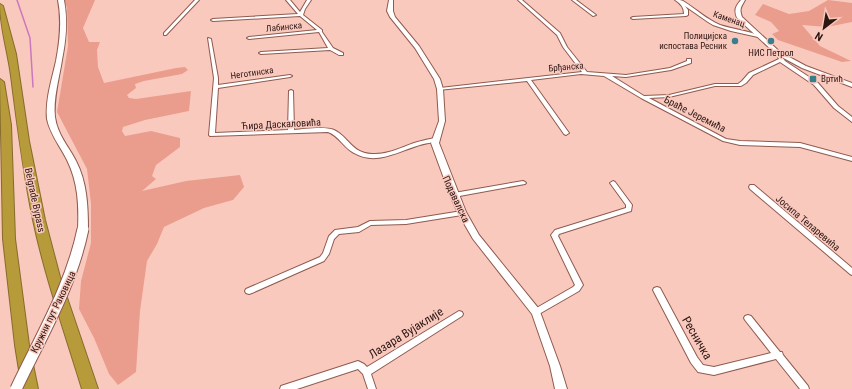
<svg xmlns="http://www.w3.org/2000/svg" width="852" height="389" font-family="'Roboto Condensed',sans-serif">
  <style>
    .green { fill: #eb9d8d }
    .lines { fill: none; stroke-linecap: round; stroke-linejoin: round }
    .stream { stroke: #ca77be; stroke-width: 1.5 }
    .minor-casing { stroke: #8f5a4e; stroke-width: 2 }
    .tertiary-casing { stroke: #8f5a4e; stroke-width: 2 }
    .secondary-casing { stroke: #8f5a4e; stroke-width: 2 }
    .motorway-casing { stroke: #866c2c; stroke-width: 2 }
    .minor { fill: #fff; fill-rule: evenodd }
    .tertiary { fill: #fff; fill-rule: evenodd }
    .secondary { fill: #fff; fill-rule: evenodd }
    .motorway { fill: #b79b3a; fill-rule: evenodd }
    .secondary-bridge-casing { stroke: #8f5a4e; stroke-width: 13; stroke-linecap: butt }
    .secondary-bridge { stroke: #fff; stroke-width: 11 }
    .poi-dot { fill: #3a7e8c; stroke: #fac9be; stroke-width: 1.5 }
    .labels { text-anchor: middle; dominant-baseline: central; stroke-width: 3; stroke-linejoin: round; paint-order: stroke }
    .far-street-label { font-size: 9px; fill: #2b1612; stroke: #fac9be }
    .far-poi-label { font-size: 9px; fill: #2b1612; stroke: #fac9be; text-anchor: end }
    .street-label { font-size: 10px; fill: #2b1612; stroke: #fac9be }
    .near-street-label { font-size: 12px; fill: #2b1612; stroke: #fac9be }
  </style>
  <rect width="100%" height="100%" fill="#fac9be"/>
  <path class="green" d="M64 0H95L83 28 89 42H100L97 50 98 67 104 83 176 68 185 67 188 70 182 74 144 81 135 84 136 88 127 95 129 98 136 99 191 91 189 111 145 120 123 127 122 131 125 136 151 131 180 138V147L156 165 152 176 156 179 142 191 186 181 240 175 244 187 233 200 204 208 164 227 157 244 147 261 140 311 136 372 118 385 109 374 94 338 79 309 81 281 91 243V204L87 169 57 112 68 46 67 8Z
    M828 0 852 3V22L827 27 802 25 820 46 851 61 842 62 778 40 772 34 779 31 771 22 755 15 763 4 789 14 809 11Z"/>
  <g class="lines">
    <path class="stream" d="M17 0 30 38 33 87"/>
    <defs>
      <path id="minor" d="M195 0H199L166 35H164V33Z
        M286 0H290L300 12 307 0H311L305 9 303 15 322 30V32L333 48 343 53V55H339L330 50 261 54 259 53 261 52 328 48 319 32 249 39 247 38 249 37 317 30 300 16 213 21 211 20 213 19 298 14Z
        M518 0H522L560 33 567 47 587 72 626 75 670 68 687 61V59H691V63L671 70 626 77 612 76 644 96 669 95 715 84H738L742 81 749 73 779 59 778 57H782L785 61 818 83 838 106 852 117V122L834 108 814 85 780 62 753 75 746 83 741 86H715L669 97 649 98 726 139 740 141 800 143 852 157V161L800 147 740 145 723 141 641 98 604 76 581 74 531 80 569 133 566 135 564 134 527 81 438 90V88H440L582 72 563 47 557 35Z
        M572 0H576L596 15 593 16Z
        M675 0H680L683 1C696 9 706 19 720 25 732 29 750 31 760 36L758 37 731 31 713 25 708 22 685 6 688 10V15L686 16 633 19 631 18 633 17 684 14C684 7 680 3 675 0Z
        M208 38 211 39 218 78V85L290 75 292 76 290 77 218 88 215 133 288 130 289 91 291 90 293 91 294 130C304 129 325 126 334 130 349 137 351 153 372 154 387 155 400 148 414 143 421 141 428 139 435 138L438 140C433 143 426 143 420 145 399 151 376 166 354 153 344 148 339 136 328 132L210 136 209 135 214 78Z
        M523 181 525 182 526 183 525 184 454 197 451 195 454 193Z
        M613 181 615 182 632 205 631 211 559 234 558 236 583 285 579 291 539 314 536 315 533 314 532 312 533 310 573 287 575 285 551 235 555 230 626 208V205L610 183Z
        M750 185H754L852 268V275L850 274 750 189 749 187Z
        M462 211H464L465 213 464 215H462L406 224 371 225 359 232 339 234 334 239 329 254 324 261 252 293 249 294 246 293 245 291 246 289 320 257 323 253 329 236 335 230 358 227 370 221 406 220Z
        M657 287 660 288 697 357 703 365 714 367 771 353 745 320 744 318 745 316 748 315 751 316 780 352H782L783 355 808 386 809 389H800L776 359 714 375 698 372 691 363 654 292 653 290 654 288Z
        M459 311 462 312 463 314 462 316 371 374 376 389H368L363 374 358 369 297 389H280L281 386 284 385 358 361 364 364 367 367Z"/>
      <path id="tertiary" d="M389 0H393V11L395 17 419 46 440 79 443 89 445 121 439 143 466 212 479 235 539 309 560 366 567 389H555L550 366 532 314 473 239 458 213 450 195 431 143 439 121 437 89 434 79 415 48 390 17 387 11Z
        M741 0H745C741 7 739 9 742 17L780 52 806 66 852 83V87L802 68 776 54 737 18C734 10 735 7 741 0Z"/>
      <path id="secondary" d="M58 0H64C68 21 66 40 62 60 59 79 53 99 55 117 57 134 69 147 76 161 87 182 88 206 88 229L86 232H80L78 229C79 205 78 182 67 160 60 146 50 134 47 119 45 100 52 79 56 61 60 40 62 21 58 0Z"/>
      <path id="motorway" d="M0 4 3 6 16 54 29 141 45 220 60 277 98 389H82C65 333 45 277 33 220 23 172 17 124 11 76 8 52 0 28 0 4Z
        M0 79 4 82 11 125 15 239 29 345 38 389H22L15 345 3 239Z"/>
    </defs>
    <use href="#minor" class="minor-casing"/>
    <use href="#tertiary" class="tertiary-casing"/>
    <use href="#secondary" class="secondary-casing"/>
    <use href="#motorway" class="motorway-casing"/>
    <use href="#minor" class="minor"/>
    <use href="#tertiary" class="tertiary"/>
    <use href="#secondary" class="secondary"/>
    <use href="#motorway" class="motorway"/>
    <defs>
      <path id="secondary-bridge" d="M16 389C41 336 71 287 83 229"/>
    </defs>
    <use href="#secondary-bridge" class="secondary-bridge-casing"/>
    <use href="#secondary-bridge" class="secondary-bridge"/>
  </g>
  <g class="poi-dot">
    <circle cx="735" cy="41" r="4"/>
    <circle cx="771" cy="41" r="4"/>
    <rect x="809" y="75" width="8" height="8" rx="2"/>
  </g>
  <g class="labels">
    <g class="far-street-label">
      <text transform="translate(729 19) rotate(19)">Каменац</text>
      <text transform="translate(284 27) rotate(-6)">Лабинска</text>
      <text transform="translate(566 67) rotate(-5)">Брђанска</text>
      <text transform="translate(252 73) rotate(-8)">Неготинска</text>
    </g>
    <g class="far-poi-label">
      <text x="727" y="36">Полицијска<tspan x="727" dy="10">испостава Ресник</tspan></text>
      <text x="771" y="53" text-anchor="middle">НИС Петрол</text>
      <text x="821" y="79" text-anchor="start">Вртић</text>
    </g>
    <g class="street-label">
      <text transform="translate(695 114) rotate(27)">Браће Јеремића</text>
      <text transform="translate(281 124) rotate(-3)">Ћира Даскаловића</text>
      <text transform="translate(456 199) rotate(65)">Подавалска</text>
      <text transform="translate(35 200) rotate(78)">Belgrade Bypass</text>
      <text transform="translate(808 223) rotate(40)">Јосипа Теларевића</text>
      <text transform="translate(53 312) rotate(-64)">Кружни пут Раковица</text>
    </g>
    <g class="near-street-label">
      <text transform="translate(406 333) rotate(-32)">Лазара Вујаклије</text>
      <text transform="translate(697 338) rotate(60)">Ресничка</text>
    </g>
  </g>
  <g transform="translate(824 28) rotate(211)" stroke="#fac9be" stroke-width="3" paint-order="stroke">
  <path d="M0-3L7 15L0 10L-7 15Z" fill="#2b1612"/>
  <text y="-6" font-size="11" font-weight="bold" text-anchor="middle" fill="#2b1612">N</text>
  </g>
</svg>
